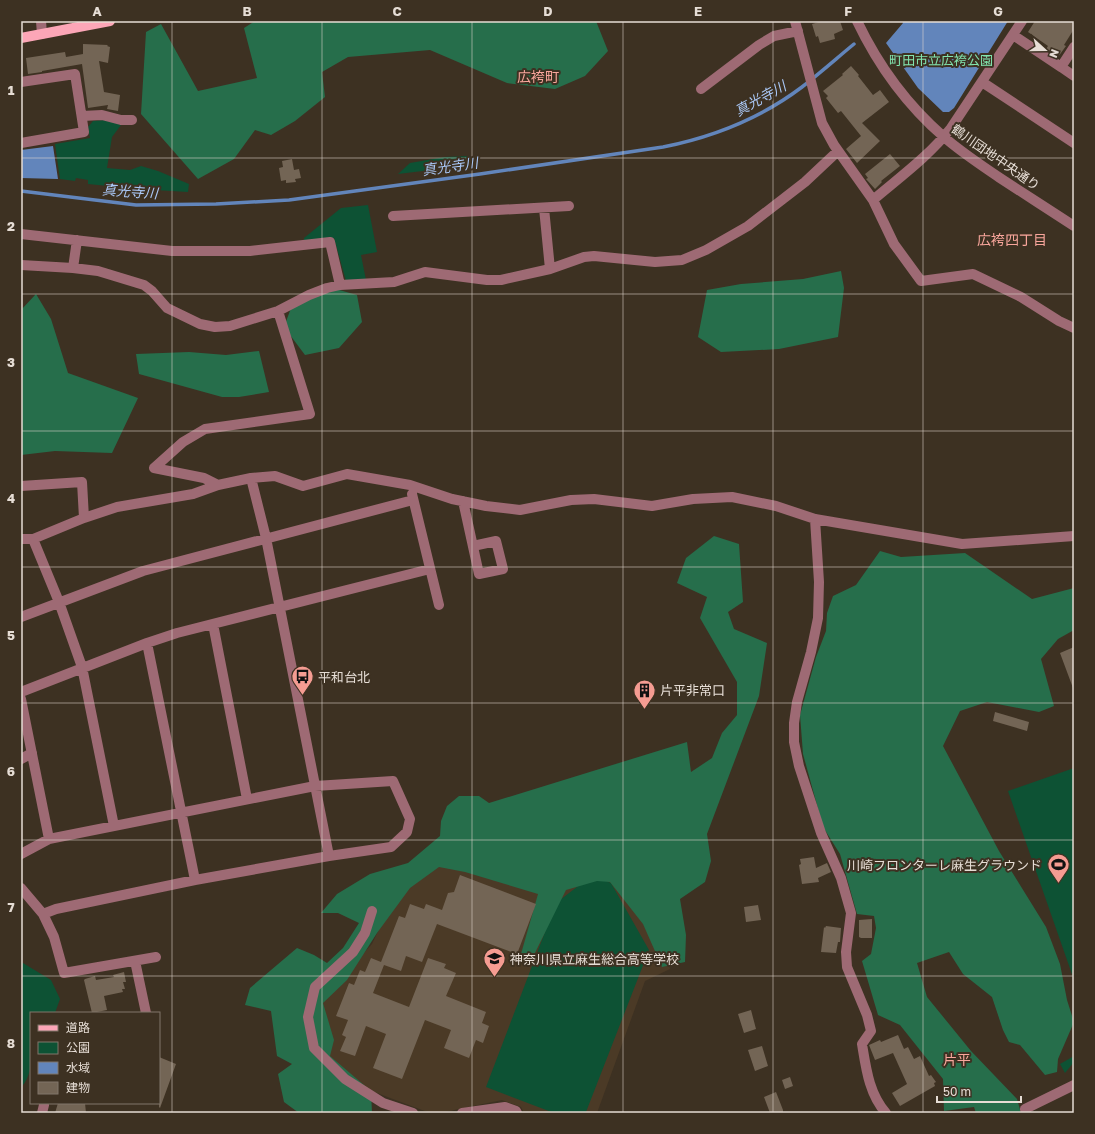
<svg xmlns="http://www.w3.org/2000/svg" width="1095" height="1134" font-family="'Golos Text','Noto Sans JP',sans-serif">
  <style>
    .built { fill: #4b3a26 }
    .green { fill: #0d5234 }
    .forest { fill: #266e4b }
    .water { fill: #6285bb }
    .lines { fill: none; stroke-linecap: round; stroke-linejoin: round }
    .stream { stroke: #6285bb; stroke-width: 3.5 }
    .building { fill: #736555 }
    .minor { stroke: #9e6a74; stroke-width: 10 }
    .major { stroke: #fca6b7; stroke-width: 10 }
    .grid { fill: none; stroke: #e6ddd5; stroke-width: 1; stroke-opacity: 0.55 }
    .labels { text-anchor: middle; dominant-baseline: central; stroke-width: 4; stroke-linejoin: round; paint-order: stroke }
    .park-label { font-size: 13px; fill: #82e5af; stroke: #3d3122 }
    .street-label { font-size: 13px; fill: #e6ddd5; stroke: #3d3122 }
    .poi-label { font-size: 13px; fill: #e6ddd5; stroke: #3d3122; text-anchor: start }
    .neighbourhood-label { font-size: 14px; fill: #f9a69c; stroke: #3d3122 }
    .water-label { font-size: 14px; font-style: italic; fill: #aac8f7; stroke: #3d3122 }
    .neatline { fill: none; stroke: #e6ddd5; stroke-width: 1.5 }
    .grid-label { font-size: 13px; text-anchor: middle; font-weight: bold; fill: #e6ddd5 }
  </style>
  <rect width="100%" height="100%" fill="#3d3122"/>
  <path class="built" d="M606 853 664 944 670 969 645 981 597 1113H524L521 1107 502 1100 440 1113H430L369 1090 342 1073 325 1050 314 1020 326 991 342 977 372 944 411 862Z"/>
  <path class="green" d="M106 120 121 125 112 137 107 168 130 170 141 166 158 171 189 184 188 192 138 189 88 184V180L76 178 75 181 60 179 55 144 90 138 88 127 93 121Z
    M469 156 480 164 398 174 410 163 445 157Z
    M368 205 377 252 361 255 366 280 346 281 334 238 304 242V238L341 208Z
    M1074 768V980L1008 791Z
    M597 877 611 883 649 950 586 1112 554 1113 486 1087 556 903 586 880Z
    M23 963 51 980 60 999 55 1013H31C31 1032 37 1073 21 1087V964Z
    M1074 1056V1062L1065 1073 1060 1064Z"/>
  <path class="forest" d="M255 21H596L608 51 585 76 555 89 507 83 430 50 348 57 322 72 325 97 295 121 271 135 255 130 234 159 198 179 141 114 146 32 161 24 198 91 257 78 244 28Z
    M841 271 844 288 838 337 779 349 721 352 698 337 707 290 741 284 803 279Z
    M325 286 357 295 362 322 339 348 305 355 284 327 291 308Z
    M36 294 51 319 68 373 138 398 112 453 55 451 21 455V310Z
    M259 351 269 392 239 397H222L139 374 136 354 189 352 226 355Z
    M714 536 739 544 743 602 728 612 734 629 767 643 759 696 707 834 711 861 705 882 680 899 686 935 685 962 662 967 643 924 610 882 597 881 566 890 531 961 521 954 538 894 465 872 439 867 410 888 377 933 347 980 323 1003 334 1040 330 1056 371 1091 372 1113H299L284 1102 278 1074 292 1064 277 1056 271 1011 245 1005 250 988 297 948 314 955 327 963 343 948 359 923 338 913H321L337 894 370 874 408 863 440 836 441 821 447 806 459 796H479L489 803 687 742 691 772 712 758 722 733 737 715V682L700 618 707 597 677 583 686 558Z
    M880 551 901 557 965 553 1032 599 1074 588V630L1058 639 1041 659 1054 706 1039 712 987 702 960 711 943 746 999 851 1046 927 1060 964 1067 1000 1074 1022 1058 1059 1057 1072 1045 1075 1020 1045 1009 1042 1003 1030 992 997 963 974 949 952 917 963 927 997 971 1051 1017 1099 1021 1113H976L974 1107 944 1111 943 1079 900 1025 878 1015 862 961 871 954 876 928 874 916 857 914 840 854 823 827 803 754 800 715 816 657 826 631 827 613 833 596 856 585Z"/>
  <path class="water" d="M902 21H1008L954 108 949 112H943L918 88 886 43 903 23Z
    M53 146 58 179 21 178V150Z"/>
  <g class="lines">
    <path class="stream" d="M21 191 136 205 216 204 289 200 480 174 663 147C713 137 761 118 802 87 820 73 837 58 854 44"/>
  </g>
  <path class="building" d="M822 21H840L843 30 834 34 835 39 820 43 818 36 816 37 812 24Z
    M1035 21H1074V29L1064 45 1066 46 1058 57 1046 49 1048 46 1028 32Z
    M83 44 108 45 107 46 110 47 108 63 99 61 104 92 120 95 118 111 107 109 108 105 88 108 82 64 42 71V72L28 74 26 58 65 52 66 57 83 54Z
    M851 66 859 75 858 76 873 95 880 90 889 102 862 123 880 141 857 163 846 149 861 136 841 111 838 113 826 98 828 96 823 91 843 75 842 74Z
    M890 154 900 166 881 181 882 182 875 189 866 179 868 178 865 174Z
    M292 159 294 170 299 169 301 178 295 179 296 182 286 183V180L281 181 279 168 283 167 282 161Z
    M1074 647V688H1073L1060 653Z
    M995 712 1029 722 1027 731 993 721Z
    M814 857 816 868 827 863 831 872 818 878 819 882 802 884 799 865 801 864 800 859Z
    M460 875 536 904 517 954 437 924 422 962 406 956 401 971 384 965 373 993 409 1007 428 958 446 964 444 968 456 973 446 996 486 1012 482 1023 489 1026 483 1043 476 1040 469 1058 444 1048 451 1030 425 1020 402 1079 373 1068 386 1034 366 1026 355 1056 340 1051 346 1037 342 1035 348 1020 336 1016 349 983 354 985 360 970 365 972 371 958 381 962 399 916 405 918 410 904 424 909 426 904 442 910 448 893 454 892Z
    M758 905 761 920 746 922 744 907Z
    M872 919V938H861L859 937V920Z
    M826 926 841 928 840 942H838L836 953 821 952 824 927 825 928Z
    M124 972 126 982H123L125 989H122L123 992 104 996 107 1010 92 1013 84 980 85 979 95 976 96 980 114 977 113 975Z
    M751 1010 756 1029 744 1033 738 1014Z
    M898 1035 904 1049 908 1047 914 1059 920 1056 929 1076 931 1075 936 1082 934 1083 935 1086 900 1106 892 1093 907 1084 893 1053 875 1060 869 1045 880 1040 881 1042Z
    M762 1046 768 1066 755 1071 748 1050Z
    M159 1057 176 1064 160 1108 159 1107Z
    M790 1077 793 1086 785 1089 782 1080Z
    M776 1092 783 1110V1113H770L764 1097Z
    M58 1103H85L86 1113H55Z"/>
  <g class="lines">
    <path class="minor" d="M41 21 42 34
      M795 21 822 123 834 145 873 200 894 244 921 281 973 274 1021 297 1059 321 1074 328
      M857 21C878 65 907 105 944 137 961 152 981 165 1000 178 1025 194 1049 210 1074 226
      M1013 35 1061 67 1074 47
      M1061 67 1074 76
      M21 82 75 74 84 132 21 143
      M982 82 1074 143
      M701 89 759 45 774 36 798 31
      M82 116 102 115 121 120H132
      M873 200C900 177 929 156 951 128L1022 21
      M544 208 550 269
      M393 216 569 206
      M21 234 172 251H250L330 242 340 285
      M21 265 73 268 98 271 144 285 152 291 167 308 200 324 215 327 230 326 278 311 309 295 327 288 340 285 394 282 425 272 487 280H501L550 269 584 257 594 256 655 262 682 260 706 250 748 226 805 182 838 151
      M73 268 77 240
      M154 468 183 442 205 429 310 414 278 311
      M154 468 204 478 218 485
      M251 478 266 538 329 856
      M21 486 82 482 84 518
      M412 494 439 605
      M463 501 479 574 503 569 496 541 473 546
      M815 519 819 582 818 618 811 652 797 702 794 723V742L799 766 821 833 841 878 851 913 846 952 847 967 867 1015 871 1031 862 1044C866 1068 869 1094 886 1113
      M21 539H33L84 518 117 507 193 494 218 485 251 478 275 476 303 486 347 474 410 485 452 499 486 506 520 510 571 500 594 499 652 506 693 499 732 497 776 506 815 519 962 544 1074 536
      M33 539 59 602 82 667 114 826
      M21 617 143 571 413 500
      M213 624 247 799
      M147 643 195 880
      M21 692 147 643 177 633 430 569
      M21 699 49 839
      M21 759 32 753
      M21 854 49 839 315 786 393 781 410 819 407 832 391 847 329 856 195 880 56 909 43 914
      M21 888 43 914 54 937 64 973 156 957
      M372 911 365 933 353 952 315 987 308 1017 314 1048 345 1079 383 1103 413 1113
      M135 961 146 1013
      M42 1113 44 1105
      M462 1113 505 1107 516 1111 517 1113
      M1026 1113 1025 1109 1074 1085"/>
    <path class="major" d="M21 38 110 21"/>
  </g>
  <path class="grid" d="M172 21V1113M322 21V1113M472 21V1113M623 21V1113M773 21V1113M923 21V1113M21 158H1074M21 294H1074M21 431H1074M21 567H1074M21 703H1074M21 840H1074M21 976H1074"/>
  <defs>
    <symbol id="bus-pin" viewBox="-11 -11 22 30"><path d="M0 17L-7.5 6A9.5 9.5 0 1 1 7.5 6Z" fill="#f59c92" stroke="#3d3122"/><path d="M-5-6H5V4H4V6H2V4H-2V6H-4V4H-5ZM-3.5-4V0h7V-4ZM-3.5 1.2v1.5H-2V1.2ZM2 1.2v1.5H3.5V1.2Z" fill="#111"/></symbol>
    <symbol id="building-pin" viewBox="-11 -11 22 30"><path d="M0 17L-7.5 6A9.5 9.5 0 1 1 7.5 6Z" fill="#f59c92" stroke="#3d3122"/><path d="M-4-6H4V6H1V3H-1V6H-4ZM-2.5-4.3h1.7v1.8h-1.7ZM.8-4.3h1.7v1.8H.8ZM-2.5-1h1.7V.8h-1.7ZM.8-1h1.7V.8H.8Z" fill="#111"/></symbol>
    <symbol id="stadium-pin" viewBox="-11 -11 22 30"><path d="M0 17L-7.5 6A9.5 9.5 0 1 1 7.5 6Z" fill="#f59c92" stroke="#3d3122"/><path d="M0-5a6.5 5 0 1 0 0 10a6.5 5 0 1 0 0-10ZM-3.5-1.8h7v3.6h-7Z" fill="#111"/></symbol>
    <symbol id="school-pin" viewBox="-11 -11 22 30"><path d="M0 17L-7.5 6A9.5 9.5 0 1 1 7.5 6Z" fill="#f59c92" stroke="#3d3122"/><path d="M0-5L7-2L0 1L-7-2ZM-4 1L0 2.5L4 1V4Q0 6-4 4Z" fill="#111"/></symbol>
  </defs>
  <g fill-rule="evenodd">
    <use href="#bus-pin" x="290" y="664" width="25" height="34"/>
    <use href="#building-pin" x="632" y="678" width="25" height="34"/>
    <use href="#stadium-pin" x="1046" y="852" width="25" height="34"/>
    <use href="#school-pin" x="482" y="946" width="25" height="34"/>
  </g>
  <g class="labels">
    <g class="park-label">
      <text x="941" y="60">町田市立広袴公園</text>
    </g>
    <g class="street-label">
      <text transform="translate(996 157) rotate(35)">鶴川団地中央通り</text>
    </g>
    <g class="poi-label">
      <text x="318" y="677">平和台北</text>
      <text x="660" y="690">片平非常口</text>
      <text x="1042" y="865" text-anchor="end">川崎フロンターレ麻生グラウンド</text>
      <text x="510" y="959">神奈川県立麻生総合高等学校</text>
    </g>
    <g class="neighbourhood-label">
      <text x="538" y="76">広袴町</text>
      <text x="1012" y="239">広袴四丁目</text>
      <text x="957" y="1059">片平</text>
    </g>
    <g class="water-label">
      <text transform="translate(760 98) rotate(-29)">真光寺川</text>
      <text transform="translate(450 166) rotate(-8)">真光寺川</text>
      <text transform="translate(130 191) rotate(4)">真光寺川</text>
    </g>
  </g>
  <rect width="1095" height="1134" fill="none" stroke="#3d3122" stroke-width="44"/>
  <rect x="30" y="1012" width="130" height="92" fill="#3d3122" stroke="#81766a"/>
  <rect x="38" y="1025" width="20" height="6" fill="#fca6b7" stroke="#81766a"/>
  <text x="66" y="1032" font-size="12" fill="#e6ddd5">道路</text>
  <rect x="38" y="1042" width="20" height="12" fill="#0d5234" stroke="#81766a"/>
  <text x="66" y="1052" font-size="12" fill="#e6ddd5">公園</text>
  <rect x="38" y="1062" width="20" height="12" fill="#6285bb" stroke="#81766a"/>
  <text x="66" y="1072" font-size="12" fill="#e6ddd5">水域</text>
  <rect x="38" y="1082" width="20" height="12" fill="#736555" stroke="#81766a"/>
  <text x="66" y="1092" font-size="12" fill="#e6ddd5">建物</text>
  <g transform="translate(1045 50) rotate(111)" stroke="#3d3122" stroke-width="3" paint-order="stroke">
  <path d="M0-3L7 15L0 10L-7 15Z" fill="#e6ddd5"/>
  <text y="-6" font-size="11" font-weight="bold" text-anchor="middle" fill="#e6ddd5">N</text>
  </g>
  <path d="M937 1096v6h84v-6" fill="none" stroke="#e6ddd5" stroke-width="2"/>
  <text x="943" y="1096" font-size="12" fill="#e6ddd5" stroke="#3d3122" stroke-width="3" paint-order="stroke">50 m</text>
  <rect x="22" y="22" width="1051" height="1090" class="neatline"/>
  <g class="grid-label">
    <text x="97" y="16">A</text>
    <text x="247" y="16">B</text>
    <text x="397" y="16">C</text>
    <text x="548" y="16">D</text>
    <text x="698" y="16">E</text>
    <text x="848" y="16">F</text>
    <text x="998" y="16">G</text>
    <text x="11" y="95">1</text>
    <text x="11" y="231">2</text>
    <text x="11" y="367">3</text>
    <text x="11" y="503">4</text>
    <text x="11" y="640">5</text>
    <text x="11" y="776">6</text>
    <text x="11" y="912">7</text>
    <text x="11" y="1048">8</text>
  </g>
</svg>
